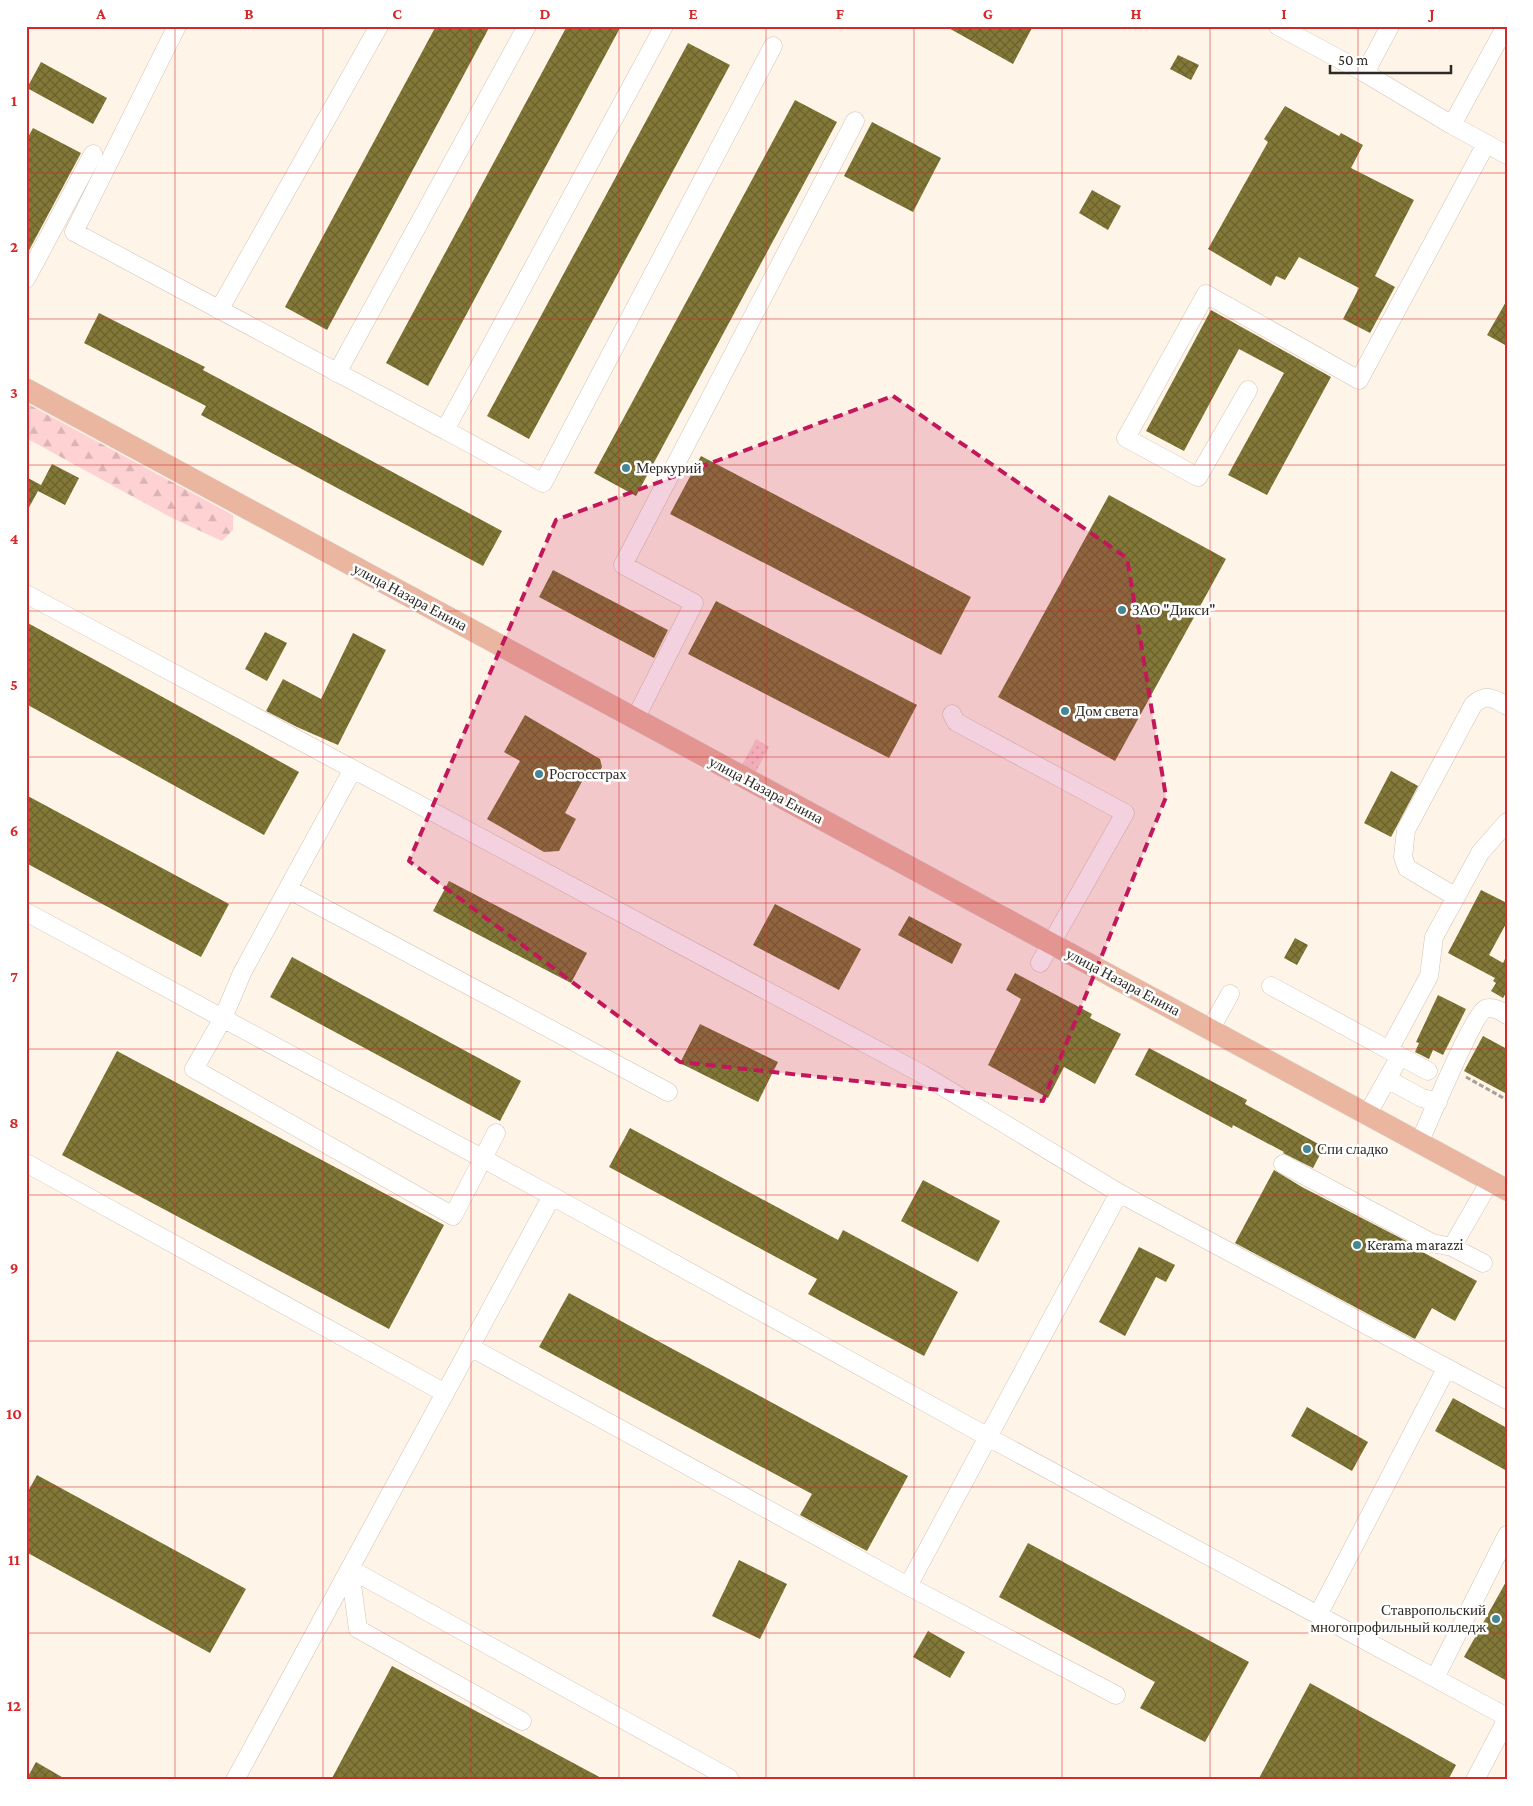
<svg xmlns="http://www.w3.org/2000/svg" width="1533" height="1806" font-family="'Crimson Pro',serif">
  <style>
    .grass { fill: url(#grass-dots) }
    .forest { fill: url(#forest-firs) }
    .building { fill: url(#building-cross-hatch) }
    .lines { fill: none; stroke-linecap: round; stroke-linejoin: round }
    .minor-casing { stroke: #d0c4b5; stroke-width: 19 }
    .major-casing { stroke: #d9d8d7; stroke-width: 22 }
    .path { stroke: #a9a197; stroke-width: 3; stroke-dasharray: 5 2.5; stroke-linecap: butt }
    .minor { stroke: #fff; stroke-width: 18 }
    .major { stroke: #ebb69f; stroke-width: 21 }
    .marked { fill: #c2185b; fill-opacity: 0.2; stroke: #c2185b; stroke-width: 4; stroke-dasharray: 10 6; stroke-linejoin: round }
    .grid { fill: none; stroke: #d62828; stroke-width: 1; stroke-opacity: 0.55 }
    .poi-dot { fill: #438795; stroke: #fff; stroke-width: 2 }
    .labels { text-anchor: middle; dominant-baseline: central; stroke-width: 5; stroke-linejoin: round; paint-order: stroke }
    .poi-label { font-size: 15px; fill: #2d2923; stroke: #fff; text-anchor: start }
    .street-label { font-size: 15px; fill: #2d2923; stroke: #fff }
    .neatline { fill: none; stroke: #d62828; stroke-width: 2 }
    .grid-label { font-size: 16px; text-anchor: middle; font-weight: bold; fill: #d62828 }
  </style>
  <defs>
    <pattern id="grass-dots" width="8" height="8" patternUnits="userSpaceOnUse" patternTransform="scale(1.25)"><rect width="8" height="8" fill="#fed2d3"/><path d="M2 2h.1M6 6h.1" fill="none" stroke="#dab4b5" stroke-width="1.8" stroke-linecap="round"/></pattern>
    <pattern id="forest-firs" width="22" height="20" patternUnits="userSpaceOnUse" patternTransform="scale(1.25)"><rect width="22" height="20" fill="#fed2d3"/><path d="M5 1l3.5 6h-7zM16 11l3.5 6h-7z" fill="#dab4b5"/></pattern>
    <pattern id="building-cross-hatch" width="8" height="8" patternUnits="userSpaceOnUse" patternTransform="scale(1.25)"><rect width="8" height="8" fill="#827837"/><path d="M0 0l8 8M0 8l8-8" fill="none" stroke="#6b622e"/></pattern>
  </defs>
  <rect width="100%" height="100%" fill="#fef4e7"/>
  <path class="grass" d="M756 739 769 747 754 775 741 767Z"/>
  <path class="forest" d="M26 403 233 515V530L222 541 172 518 26 438Z"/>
  <path class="building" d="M436 26H490L327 330 285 307Z
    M567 26H621L428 386 386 363Z
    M945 26H1033L1013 64Z
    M688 43 730 65 529 439 487 416Z
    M1178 55 1199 65 1191 80 1170 69Z
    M41 62 107 98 93 124 27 88Z
    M795 100 837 122 636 496 594 473Z
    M1285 106 1339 136 1341 133 1363 145 1351 168 1414 200 1375 276 1395 287 1370 333 1343 319 1359 288 1299 257 1285 280 1276 276 1271 286 1208 249 1268 142 1264 139Z
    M872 122 941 158 913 212 844 176Z
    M33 128 81 153 26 256V141Z
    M1092 190 1121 206 1108 230 1079 213Z
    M1507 300V346L1487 335Z
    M1211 310 1331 377 1267 495 1228 475 1284 373 1239 349 1184 451 1146 431Z
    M99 313 205 367 203 370 502 531 483 566 201 415 206 406 84 343Z
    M701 456 971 597 941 655 670 514Z
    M52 464 79 478 65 505 38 491 26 513V477L41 485Z
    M1109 495 1226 559 1115 761 998 697Z
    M553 570 668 630 654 658 539 597Z
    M716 601 917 705 889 758 688 654Z
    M26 622 299 772 264 835 26 704Z
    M265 632 287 643 267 681 245 669Z
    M353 633 386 650 338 745 297 727 266 711 283 679 321 699Z
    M525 715 600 759 602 767 594 781 585 776 565 813 576 819 559 851 544 852 487 819 520 761 504 752Z
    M1391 771 1418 786 1391 837 1364 823Z
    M26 795 229 904 201 957 26 863Z
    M449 881 587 953 571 983 433 911Z
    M1481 890 1507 903V922L1489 955 1503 963 1507 955V991L1503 998 1491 991 1496 983 1493 981 1495 978 1448 953Z
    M775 904 861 949 839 990 753 945Z
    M909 916 962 944 952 964 898 935Z
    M1295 938 1308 945 1297 965 1284 958Z
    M292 957 521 1081 500 1121 270 997Z
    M1015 973 1092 1014 1090 1018 1121 1034 1095 1084 1064 1067 1048 1098 988 1065 1021 999 1006 990Z
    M1438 995 1466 1009 1443 1055 1433 1050 1429 1059 1415 1052 1419 1043 1416 1042Z
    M700 1024 778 1062 758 1102 680 1063Z
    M1483 1036 1507 1049V1094L1464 1071Z
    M1149 1048 1247 1100 1245 1104 1324 1147 1313 1168 1283 1153 1284 1152 1233 1125 1232 1128 1135 1075Z
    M117 1051 444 1225 389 1329 62 1155Z
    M630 1128 838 1240 843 1230 958 1292 924 1356 808 1294 817 1279 609 1167Z
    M1274 1170 1302 1187 1414 1245 1413 1247 1477 1281 1455 1321 1432 1308 1415 1339 1235 1243Z
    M923 1180 1000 1221 978 1262 901 1221Z
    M1139 1247 1175 1265 1166 1282 1156 1277 1125 1336 1099 1322Z
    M569 1293 908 1476 867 1551 800 1515 812 1494 539 1347Z
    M1453 1398 1507 1428V1471L1435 1431Z
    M1307 1407 1368 1442 1352 1471 1291 1436Z
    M37 1475 246 1589 210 1653 26 1552V1495Z
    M1028 1543 1249 1662 1205 1742 1140 1708 1155 1682 999 1597Z
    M739 1560 787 1584 760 1639 712 1616Z
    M1507 1580V1681L1464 1657Z
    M928 1631 965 1652 950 1678 913 1657Z
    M392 1666 605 1780H331Z
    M1310 1683 1456 1765 1448 1780H1258Z
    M36 1762 67 1780H26Z"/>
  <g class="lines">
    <defs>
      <path id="minor" d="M177 26 74 232 445 430 664 26
        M1278 26 1365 73 1452 125 1507 155
        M1365 73 1390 26
        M1452 125 1506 26
        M26 279 93 154
        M219 310 379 26
        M337 373 527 26
        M1248 390 1198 477 1126 438 1206 294 1359 380 1486 144
        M445 430 543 483 773 46
        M26 594 922 1074 1119 1193 1507 1400
        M952 714 956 722 1125 813 1040 963
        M635 719 694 603 623 565 855 121
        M353 769 242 973 223 1018 194 1069 453 1216 496 1133
        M288 889 668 1092
        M1456 897 1407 868 1403 857 1406 830 1473 705C1486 693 1493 698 1507 706
        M26 912 552 1196 988 1437 1507 1717
        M1271 986 1400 1056 1367 1115
        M1210 1030 1230 994
        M1389 1050 1429 976 1434 937 1480 853 1507 822
        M1400 1056 1428 1071
        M1387 1079 1422 1098 1438 1102
        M1419 1143C1428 1124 1473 1015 1485 1009 1493 1006 1501 1011 1507 1015
        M26 1163 445 1393
        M1283 1164 1432 1243 1452 1247 1490 1181
        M1452 1247 1483 1263
        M470 1347 908 1586 1116 1695
        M350 1569 729 1778
        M350 1569 358 1629 522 1721
        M908 1586 1119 1193
        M1318 1615 1446 1369
        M1435 1678 1507 1535
        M235 1780 552 1196
        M1475 1780 1507 1719"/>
      <path id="major" d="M26 389 1507 1190"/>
    </defs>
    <use href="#minor" class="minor-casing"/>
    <use href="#major" class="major-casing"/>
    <path class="path" d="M1466 1077 1507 1100"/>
    <use href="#minor" class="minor"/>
    <use href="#major" class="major"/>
  </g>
  <path class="marked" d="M893 396 1127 558 1166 797 1043 1101 680 1062 409 861 556 520Z"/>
  <path class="grid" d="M175 26V1780M323 26V1780M471 26V1780M619 26V1780M766 26V1780M914 26V1780M1062 26V1780M1210 26V1780M1358 26V1780M26 173H1507M26 319H1507M26 465H1507M26 611H1507M26 757H1507M26 903H1507M26 1049H1507M26 1195H1507M26 1341H1507M26 1487H1507M26 1633H1507"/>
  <g class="poi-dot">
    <circle cx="626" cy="468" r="5"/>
    <circle cx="1122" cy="610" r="5"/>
    <circle cx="1065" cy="711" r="5"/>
    <circle cx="539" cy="774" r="5"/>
    <circle cx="1307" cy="1149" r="5"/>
    <circle cx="1357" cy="1245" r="5"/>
    <circle cx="1496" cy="1619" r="5"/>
  </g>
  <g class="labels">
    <g class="poi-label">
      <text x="636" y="468">Меркурий</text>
      <text x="1132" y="610">ЗАО "Дикси"</text>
      <text x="1075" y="711">Дом света</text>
      <text x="549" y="774">Росгосстрах</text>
      <text x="1317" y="1149">Спи сладко</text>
      <text x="1367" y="1245">Kerama marazzi</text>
      <text x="1486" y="1610" text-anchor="end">Ставропольский<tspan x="1486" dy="17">многопрофильный колледж</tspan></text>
    </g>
    <g class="street-label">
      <text transform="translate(410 597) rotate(28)">улица Назара Енина</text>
      <text transform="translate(766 790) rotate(28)">улица Назара Енина</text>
      <text transform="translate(1123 982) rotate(28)">улица Назара Енина</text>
    </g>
  </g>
  <rect width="1533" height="1806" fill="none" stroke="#ffffff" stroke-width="55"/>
  <path d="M1330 65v8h121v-8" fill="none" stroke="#2d2923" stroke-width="2.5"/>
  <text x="1338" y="65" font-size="15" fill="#2d2923" stroke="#ffffff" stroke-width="4" paint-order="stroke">50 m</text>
  <rect x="28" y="28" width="1478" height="1750" class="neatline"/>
  <g class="grid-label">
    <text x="101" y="19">A</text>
    <text x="249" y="19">B</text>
    <text x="397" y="19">C</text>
    <text x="545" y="19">D</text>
    <text x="693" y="19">E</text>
    <text x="840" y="19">F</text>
    <text x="988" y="19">G</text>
    <text x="1136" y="19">H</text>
    <text x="1284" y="19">I</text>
    <text x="1432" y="19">J</text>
    <text x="14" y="106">1</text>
    <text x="14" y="252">2</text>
    <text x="14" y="398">3</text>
    <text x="14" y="544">4</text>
    <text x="14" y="690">5</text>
    <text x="14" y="836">6</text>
    <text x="14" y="982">7</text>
    <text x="14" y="1128">8</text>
    <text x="14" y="1273">9</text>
    <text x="14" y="1419">10</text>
    <text x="14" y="1565">11</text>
    <text x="14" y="1711">12</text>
  </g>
</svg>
